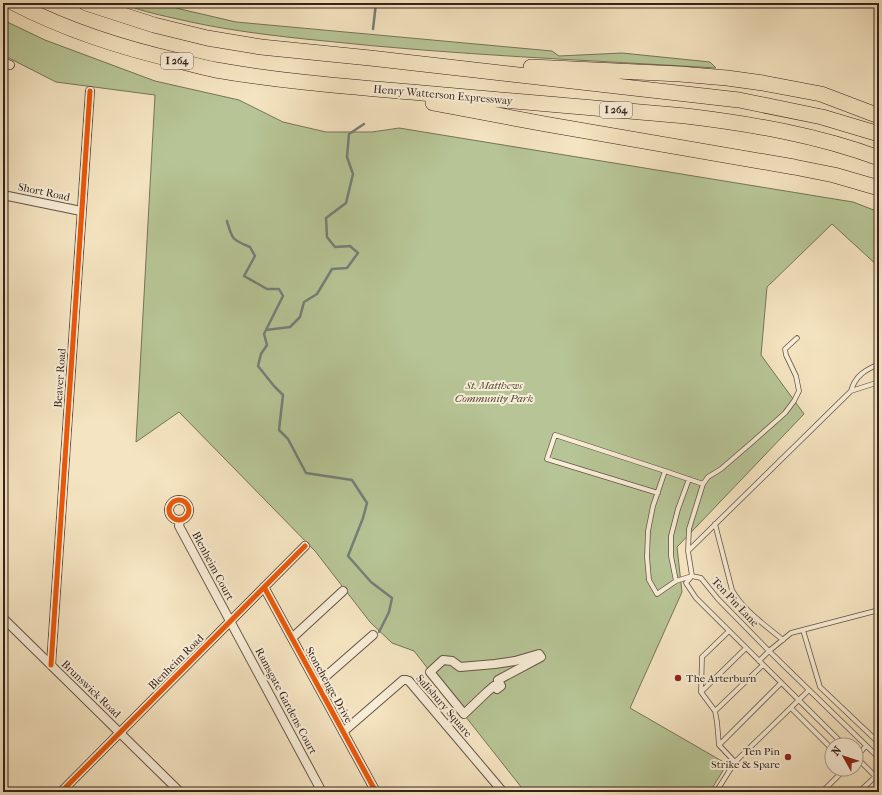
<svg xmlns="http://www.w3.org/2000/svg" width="882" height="795" font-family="'IM FELL French Canon',serif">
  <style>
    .green { fill: #b7c596; stroke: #767458 }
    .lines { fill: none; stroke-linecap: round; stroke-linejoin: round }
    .stream { stroke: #747f7a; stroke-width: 2.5 }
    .lane-casing { stroke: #645344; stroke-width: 5.5 }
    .street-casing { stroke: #645344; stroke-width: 10 }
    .highway-casing { stroke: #34231b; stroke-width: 16 }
    .lane { stroke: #f8edd7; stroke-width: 4 }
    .street { stroke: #f8edd7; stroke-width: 8 }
    .highway { stroke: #f5e4c1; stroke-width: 15 }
    .cycleway-casing { stroke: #f8edd7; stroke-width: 8 }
    .cycleway { stroke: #e8590c; stroke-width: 5 }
    .poi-dot { fill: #8f2418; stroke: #f8edd7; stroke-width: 1.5 }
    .labels { text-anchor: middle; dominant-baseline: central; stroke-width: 4; stroke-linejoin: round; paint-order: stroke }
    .shield { fill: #f8edd7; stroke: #6f6053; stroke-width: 1 }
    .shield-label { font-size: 10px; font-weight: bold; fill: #34231b }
    .street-label { font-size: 11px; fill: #34231b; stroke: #f8edd7 }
    .park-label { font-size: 11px; font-style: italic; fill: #554c3a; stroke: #f8edd7 }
    .poi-label { font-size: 11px; fill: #34231b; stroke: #f8edd7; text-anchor: start }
  </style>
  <rect width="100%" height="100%" fill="#f5e4c1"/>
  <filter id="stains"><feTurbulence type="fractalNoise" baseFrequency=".005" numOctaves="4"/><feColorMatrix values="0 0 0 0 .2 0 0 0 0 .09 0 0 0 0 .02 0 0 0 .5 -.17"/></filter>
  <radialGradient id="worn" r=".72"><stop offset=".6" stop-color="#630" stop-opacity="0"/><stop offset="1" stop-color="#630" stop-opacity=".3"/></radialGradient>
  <path class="green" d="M121 3H164L180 9 236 22 552 51 559 56 622 53 710 62 716 68C586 60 455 55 325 41 274 36 223 30 173 18 155 14 138 10 121 3Z
    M3 20 45 40 155 81 239 100 283 122 326 132H372L399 128 853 202 879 212V267L832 224 767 287 761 355 804 414 677 547 682 592 630 708 727 764 711 790 712 792H525L414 651 392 643 370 622 315 551 179 412 136 442 155 95 56 82 3 55Z"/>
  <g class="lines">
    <path class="stream" d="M373 29 376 3
      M227 221C232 239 232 240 250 247L255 256 244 276 267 289H279L283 296 264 334 267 345 261 354 258 366 274 386 283 395 279 430 288 439 306 473 352 480 367 503 363 518 348 556 371 582 392 598 389 612 379 632
      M266 330 290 327 300 317 304 302 317 294 332 269 347 268 358 253 350 246 335 247 327 237 326 218 346 203 353 174 347 157 349 134 364 124"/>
    <defs>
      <path id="lane" d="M851 391C855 376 865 370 879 364
        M703 484 708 477 721 469 750 444 785 413 794 401 799 391 796 376 786 355 785 349 797 338
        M658 493 547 459 555 435 665 471
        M715 524 732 590C744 611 765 625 783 640
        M688 551 689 529 703 484 665 471 653 506 648 531 647 557 649 580 657 594 676 581 692 576
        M692 576 688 551 851 391 879 382
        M692 576 701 578 718 599 769 651 879 758
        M692 576 686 583 696 598 844 745
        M676 581 671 556V536L678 509 689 479
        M803 630 820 687 879 743
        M729 631 702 657 701 692 715 711 717 722 719 745 735 762 809 690
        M759 661 769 651 791 633 879 610
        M701 692 746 648
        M791 708 832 749
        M715 711 763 665
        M719 745 781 683
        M856 757 879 780
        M856 757 866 746
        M716 792 735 762
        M822 792 845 769
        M859 792 876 776"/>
      <path id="street" d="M3 62 10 65
        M3 195 81 211
        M169 510a10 10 0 1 1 20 0a10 10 0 1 1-20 0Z
        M180 520 179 526 322 792
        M264 587 376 792
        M3 618 180 792
        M292 638 343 591
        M539 654 541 657 498 680 501 686 497 689 494 686 487 692 464 714 430 672 443 660 452 661 460 667 495 664 515 661Z
        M51 665 90 91
        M317 684 373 635
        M343 732 403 680H406L409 681 503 792
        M61 792 305 546"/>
      <path id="highway" d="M14 3C66 30 122 48 179 61 191 64 204 68 216 70 284 82 353 87 422 93 510 101 598 108 686 116 752 124 817 135 879 158
        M86 3 154 25 207 38 261 47 370 58 739 100 822 117 879 134
        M531 67 680 74 727 78 763 83 821 94 879 116
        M433 103 545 124 794 167 834 175 879 188"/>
    </defs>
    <use href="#lane" class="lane-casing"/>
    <use href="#street" class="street-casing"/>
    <use href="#highway" class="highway-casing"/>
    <use href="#lane" class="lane"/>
    <use href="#street" class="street"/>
    <use href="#highway" class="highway"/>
    <defs>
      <path id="cycleway" d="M169 510a10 10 0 1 1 20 0a10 10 0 1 1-20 0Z
        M264 587 376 792
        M51 665 90 91
        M61 792 305 546"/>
    </defs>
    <use href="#cycleway" class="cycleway-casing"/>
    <use href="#cycleway" class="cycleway"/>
  </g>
  <g class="poi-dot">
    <circle cx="678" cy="678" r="4"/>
    <circle cx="788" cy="757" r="4"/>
  </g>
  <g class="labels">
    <g class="shield">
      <rect x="161" y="53" width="32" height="16" rx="3"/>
      <rect x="600" y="102" width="32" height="16" rx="3"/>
    </g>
    <g class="shield-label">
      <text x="177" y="61">I 264</text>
      <text x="616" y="110">I 264</text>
    </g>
    <g class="street-label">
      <text transform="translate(443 95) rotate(5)">Henry Watterson Expressway</text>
      <text transform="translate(44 192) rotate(12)">Short Road</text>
      <text transform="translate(60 378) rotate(-86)">Beaver Road</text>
      <text transform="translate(213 566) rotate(62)">Blenheim Court</text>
      <text transform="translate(735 602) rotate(47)">Ten Pin Lane</text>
      <text transform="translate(176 662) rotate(-45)">Blenheim Road</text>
      <text transform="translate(329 685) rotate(61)">Stonehenge Drive</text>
      <text transform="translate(91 689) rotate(44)">Brunswick Road</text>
      <text transform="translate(286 701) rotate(62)">Ramsgate Gardens Court</text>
      <text transform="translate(444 706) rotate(49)">Salisbury Square</text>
    </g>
    <g class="park-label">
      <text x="494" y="385">St. Matthews<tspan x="494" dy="13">Community Park</tspan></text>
    </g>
    <g class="poi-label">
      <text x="686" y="678">The Arterburn</text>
      <text x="780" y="751" text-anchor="end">Ten Pin<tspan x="780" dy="13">Strike &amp; Spare</tspan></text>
    </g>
  </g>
  <rect width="882" height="795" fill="none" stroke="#f5e4c1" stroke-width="16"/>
  <rect x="4" y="4" width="874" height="787" fill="none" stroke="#34231b" stroke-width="2"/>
  <rect x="8" y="8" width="866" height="779" fill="none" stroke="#34231b"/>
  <g transform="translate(844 757) rotate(309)"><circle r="19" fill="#f8edd7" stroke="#aa9c8c"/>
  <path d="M0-3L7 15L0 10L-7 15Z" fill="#8f2418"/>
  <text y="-6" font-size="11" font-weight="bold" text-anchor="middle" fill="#34231b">N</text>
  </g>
  <rect width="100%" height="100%" filter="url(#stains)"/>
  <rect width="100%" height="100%" fill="url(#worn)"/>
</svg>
